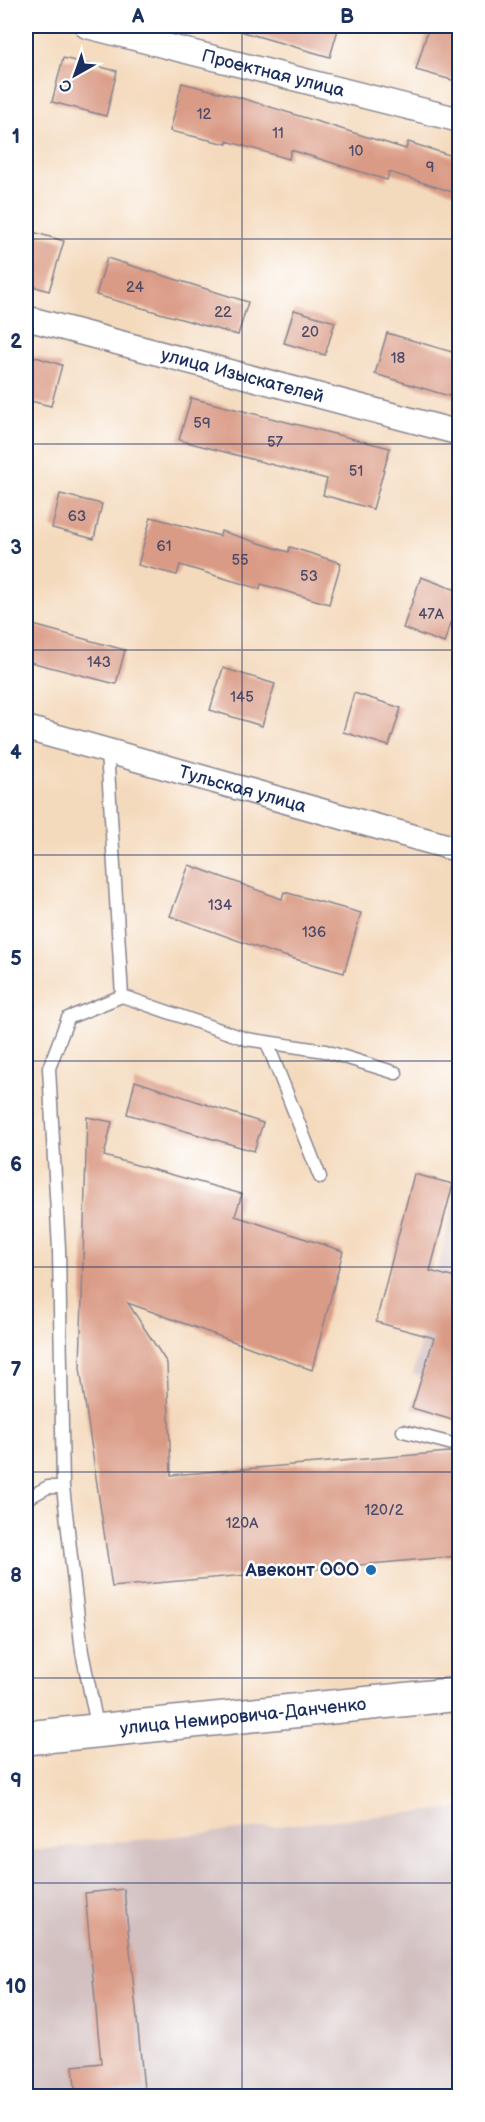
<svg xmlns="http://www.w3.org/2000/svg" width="485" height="2122" font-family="'Balsamiq Sans',sans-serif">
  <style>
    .industrial { fill: #d2bfc0 }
    .building { fill: #da9b86 }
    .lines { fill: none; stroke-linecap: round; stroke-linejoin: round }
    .service-casing { stroke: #88848e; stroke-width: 15 }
    .minor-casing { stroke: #88848e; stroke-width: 27 }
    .primary-casing { stroke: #88848e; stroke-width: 36 }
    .service { stroke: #fff; stroke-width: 12 }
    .minor { stroke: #fff; stroke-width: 24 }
    .primary { stroke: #fff; stroke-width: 33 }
    .grid { fill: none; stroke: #1b2f5e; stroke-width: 1.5; stroke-opacity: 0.55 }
    .poi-dot { fill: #1f6fb2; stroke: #fff; stroke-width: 2 }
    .labels { text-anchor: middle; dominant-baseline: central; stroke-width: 5; stroke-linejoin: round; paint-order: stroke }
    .number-label { font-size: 15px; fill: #4b4a68 }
    .street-label { font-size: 18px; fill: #1b2f5e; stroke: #fff }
    .poi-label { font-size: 18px; font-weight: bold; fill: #1b2f5e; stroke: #fff; text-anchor: end }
    .neatline { fill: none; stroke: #1b2f5e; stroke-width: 2 }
    .grid-label { font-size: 20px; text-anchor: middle; font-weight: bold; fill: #1b2f5e }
  </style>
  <rect width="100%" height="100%" fill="#fff"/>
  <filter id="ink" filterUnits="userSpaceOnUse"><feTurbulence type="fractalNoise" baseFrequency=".0167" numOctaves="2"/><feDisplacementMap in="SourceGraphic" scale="12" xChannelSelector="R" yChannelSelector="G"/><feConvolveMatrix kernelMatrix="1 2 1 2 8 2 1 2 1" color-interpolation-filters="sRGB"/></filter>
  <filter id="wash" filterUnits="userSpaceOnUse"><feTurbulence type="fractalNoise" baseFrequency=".008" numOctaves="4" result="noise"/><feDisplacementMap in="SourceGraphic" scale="24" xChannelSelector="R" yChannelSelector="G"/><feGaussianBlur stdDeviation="1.35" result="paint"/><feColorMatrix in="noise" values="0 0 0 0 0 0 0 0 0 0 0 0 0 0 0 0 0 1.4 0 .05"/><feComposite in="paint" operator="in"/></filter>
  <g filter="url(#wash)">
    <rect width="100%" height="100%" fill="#f4dabd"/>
    <path class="industrial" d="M459 1182V1390L413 1374Z
      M459 1808V2096H26V1851Z"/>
    <g id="blocks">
      <path class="building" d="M244 26H339L330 57 243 32Z
        M429 26 459 33V82L416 70Z
        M63 58 117 71 106 116 52 102Z
        M182 83 238 97 406 149 408 142 459 158V194L389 172 387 180 291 150 289 159 227 141V144L170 131Z
        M26 230 64 241 49 291 26 284Z
        M107 258 248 302 238 335 96 295Z
        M294 310 335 322 325 355 284 343Z
        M387 333 459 354V399L375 374Z
        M26 354 62 365 51 406 26 400Z
        M191 398 390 448 373 509 323 495 327 479 179 440Z
        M60 494 102 504 94 539 52 528Z
        M151 517 220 536 221 531 288 552 290 547 341 563 329 604 261 584 260 589 180 565 177 575 138 565Z
        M421 577 459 591V600L444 643 403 628Z
        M26 623 125 650 116 684 26 661Z
        M223 668 275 684 262 726 210 710Z
        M354 693 401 708 389 746 343 732Z
        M189 865 282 899 284 892 361 913 344 973 267 951 170 916Z
        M135 1081 263 1123 254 1151 127 1114Z
        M87 1117 112 1122 104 1156 242 1194 235 1216 343 1251 312 1370 128 1303 167 1363 171 1475 449 1452 459 1454V1556L112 1587 80 1368Z
        M414 1174 453 1184 430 1271 459 1279V1422L412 1408 434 1338 376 1322Z
        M124 1889 144 2089 76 2096 73 2066 101 2063 85 1893Z"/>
    </g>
  </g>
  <g filter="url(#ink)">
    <use href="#blocks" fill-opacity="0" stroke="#88848e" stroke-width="1.5"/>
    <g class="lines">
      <defs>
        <path id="service" d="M107 752 122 996
          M267 1043 320 1177
          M403 1431 460 1446
          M26 1499 48 1487H63
          M98 1730 82 1652 63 1487 59 1249 49 1068 68 1018 122 996 246 1039 325 1051 396 1073"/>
        <g id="minor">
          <path id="s1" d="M87 26 460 120"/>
          <path id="s2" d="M26 318 460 433"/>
          <path id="s3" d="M26 728 460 850"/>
        </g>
        <g id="primary">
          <path id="s4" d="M26 1738 460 1694"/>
        </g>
      </defs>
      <use href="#service" class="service-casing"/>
      <use href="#minor" class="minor-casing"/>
      <use href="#primary" class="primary-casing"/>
      <use href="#service" class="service"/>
      <use href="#minor" class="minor"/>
      <use href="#primary" class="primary"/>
    </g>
  </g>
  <path class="grid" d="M242 26V2096M26 239H460M26 444H460M26 650H460M26 855H460M26 1061H460M26 1267H460M26 1472H460M26 1678H460M26 1883H460"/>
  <circle class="poi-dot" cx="371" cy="1570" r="6"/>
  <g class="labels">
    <g class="number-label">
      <text x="204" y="114">12</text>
      <text x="278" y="133">11</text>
      <text x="356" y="151">10</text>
      <text x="430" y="167">9</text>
      <text x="135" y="287">24</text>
      <text x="223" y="312">22</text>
      <text x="310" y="332">20</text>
      <text x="398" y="358">18</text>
      <text x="202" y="423">59</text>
      <text x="275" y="442">57</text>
      <text x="356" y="471">51</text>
      <text x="77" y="516">63</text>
      <text x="164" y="546">61</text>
      <text x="240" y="560">55</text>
      <text x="309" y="576">53</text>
      <text x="431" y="614">47А</text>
      <text x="99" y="662">143</text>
      <text x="242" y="697">145</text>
      <text x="220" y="905">134</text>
      <text x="314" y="932">136</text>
      <text x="384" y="1510">120/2</text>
      <text x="242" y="1523">120А</text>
    </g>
    <g class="street-label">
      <text stroke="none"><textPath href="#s1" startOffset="192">Проектная улица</textPath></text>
      <text stroke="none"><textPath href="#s2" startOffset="224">улица Изыскателей</textPath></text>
      <text stroke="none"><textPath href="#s3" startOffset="225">Тульская улица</textPath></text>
      <text stroke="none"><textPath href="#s4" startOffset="218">улица Немировича-Данченко</textPath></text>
    </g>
    <g class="poi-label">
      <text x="359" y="1570">Авеконт ООО</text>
    </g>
  </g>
  <rect width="485" height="2122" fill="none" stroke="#fff" stroke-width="66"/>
  <g transform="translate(75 75) rotate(220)" stroke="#ffffff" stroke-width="4.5" paint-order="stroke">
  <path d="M0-4.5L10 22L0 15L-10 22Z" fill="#1b2f5e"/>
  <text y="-9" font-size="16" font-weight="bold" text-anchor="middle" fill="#1b2f5e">С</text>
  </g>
  <rect x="33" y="33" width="419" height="2056" class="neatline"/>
  <g class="grid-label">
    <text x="138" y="23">A</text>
    <text x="347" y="23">B</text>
    <text x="16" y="143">1</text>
    <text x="16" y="348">2</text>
    <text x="16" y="554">3</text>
    <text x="16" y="759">4</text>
    <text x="16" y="965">5</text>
    <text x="16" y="1171">6</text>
    <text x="16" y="1376">7</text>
    <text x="16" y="1582">8</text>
    <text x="16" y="1787">9</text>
    <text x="16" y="1993">10</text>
  </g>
</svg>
